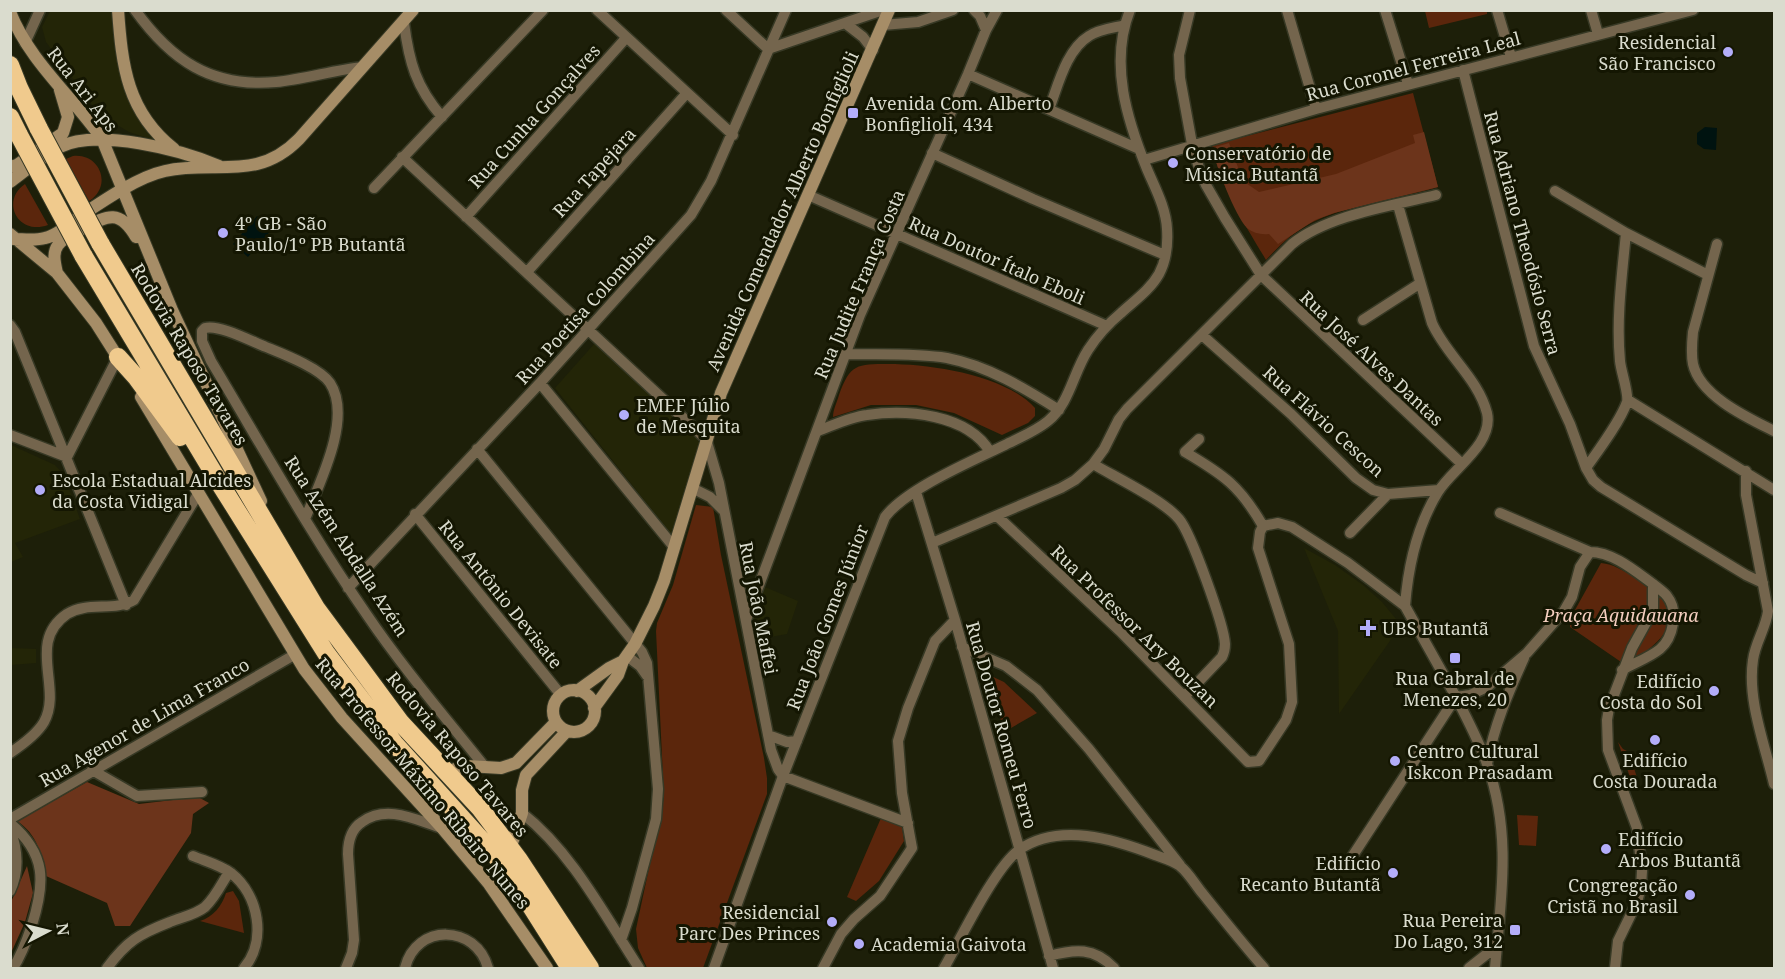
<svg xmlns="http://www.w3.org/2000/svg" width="1785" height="979" font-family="'Noto Serif',serif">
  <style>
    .built { fill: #232507 }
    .green { fill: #5b260c }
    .forest { fill: #6c341b }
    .water { fill: #001310 }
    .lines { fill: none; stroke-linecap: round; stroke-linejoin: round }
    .street-casing { stroke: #373925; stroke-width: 13 }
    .secondary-casing { stroke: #373925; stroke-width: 14 }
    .highway-casing { stroke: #373925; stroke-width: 20 }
    .street { stroke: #74654d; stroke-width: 10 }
    .secondary { stroke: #a68d67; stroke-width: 12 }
    .highway { stroke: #f0ca8d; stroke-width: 18 }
    .highway-bridge-casing { stroke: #373925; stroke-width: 20; stroke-linecap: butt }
    .highway-bridge { stroke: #f0ca8d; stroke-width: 18 }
    .poi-dot { fill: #b3adf9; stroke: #141602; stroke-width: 2 }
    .labels { text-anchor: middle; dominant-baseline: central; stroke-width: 6; stroke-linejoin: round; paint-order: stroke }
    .poi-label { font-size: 18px; fill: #dadcce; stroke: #141602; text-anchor: start }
    .street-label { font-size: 18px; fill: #dadcce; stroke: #141602 }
    .park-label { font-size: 18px; font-style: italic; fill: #f4cebf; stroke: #141602 }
  </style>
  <rect width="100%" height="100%" fill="#1d1f09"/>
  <path class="built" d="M50 11H112L118 54 157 141 129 132 99 114 46 42 42 27Z
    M595 343 700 442 672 535 555 388Z
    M11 445 55 465 64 475 80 519 15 543 23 557 11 562Z
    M1304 548 1335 565 1363 585 1382 602 1401 625 1339 714 1338 631Z
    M765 587 798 601 787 634 753 640 752 624 756 609Z
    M11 648 36 649V663L11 665Z"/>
  <path class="green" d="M1425 11H1487V14L1429 28Z
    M1413 93 1438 187C1400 198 1352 204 1317 220 1296 229 1281 244 1266 260 1245 224 1220 187 1212 145Z
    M73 156C100 153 113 186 89 201L66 159Z
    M25 184 48 225C18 236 0 201 25 184Z
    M888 364C931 364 1005 375 1035 408V416L1028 423 1002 435 954 413 916 405H871L833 417C833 410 837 402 839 395 850 364 857 364 888 364Z
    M696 505 713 507 721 555 764 758 767 778V794L703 968H647L638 948 636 929 664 798 656 631 657 623 673 585Z
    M1601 563C1614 564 1623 571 1635 577 1644 582 1656 587 1663 595 1688 623 1648 654 1624 664L1570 627V619Z
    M989 675 1004 682 1037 713 1004 732Z
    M1618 742 1623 749 1629 752 1639 784 1633 786Z
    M1517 815 1538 816 1536 846 1519 845Z
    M881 818 902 827 904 841 879 881 856 901 847 897Z
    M233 891 239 901 244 933 200 921C213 917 222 906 226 893Z"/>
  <path class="forest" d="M1424 132 1438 187 1334 213 1315 220 1278 244 1269 234C1261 235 1253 233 1247 228 1235 216 1216 165 1212 148L1229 143 1243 181 1259 192 1336 174 1415 143 1413 135Z
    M87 782 139 804 198 797 209 803 193 814 191 833 130 926H115L107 903 46 876C41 853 37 834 17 821Z
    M27 866 33 893 25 922 11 953V902Z"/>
  <path class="water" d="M1705 127 1717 128 1716 150 1704 149 1697 144V133Z
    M257 216 272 229 248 257 233 244Z"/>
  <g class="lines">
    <defs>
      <path id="street" d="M135 10C171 60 211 88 276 82 305 79 334 70 363 67
        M597 10 733 135
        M726 10 768 49
        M974 10 980 16 986 30
        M1190 10 1179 55 1180 78 1192 144 1199 168 1206 185 1225 218 1261 275 1462 464
        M1287 10 1316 109
        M1385 10 1408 84
        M1497 10 1511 57
        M1591 10 1598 34
        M404 23C409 62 416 87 442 117
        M845 23 863 37 873 50
        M883 25 918 22 953 10
        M25 43 40 10
        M768 49 883 10
        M1463 70 1534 346 1570 424 1586 468 1593 480 1601 487 1746 575 1763 583
        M968 74 1139 149
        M1049 109C1058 86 1066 50 1089 36 1099 29 1113 28 1125 25
        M932 153 1033 199 1165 255
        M402 157 706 439 719 483 771 750 778 769 783 776 908 823
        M1144 160 1316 109 1693 10
        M374 188 543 10
        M1555 191 1626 233 1708 275
        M808 195 1107 326
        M1398 205 1432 323C1446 355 1478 378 1487 413 1494 444 1452 469 1438 492 1417 526 1408 567 1405 606
        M466 217 626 38
        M1717 244 1693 332C1692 342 1691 354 1693 364 1700 396 1748 418 1774 431
        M527 272 686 94
        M1363 320 1419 284
        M10 325 15 332 126 605
        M1202 335 1291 414 1356 478 1373 490 1388 494 1439 490
        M846 354C879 355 914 353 947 358 988 366 1024 388 1059 410
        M540 383 674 547
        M1628 400 1774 490
        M818 431C834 425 850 417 867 415 906 409 968 414 990 452
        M10 435 67 457 118 357
        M1199 439 1185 452C1224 475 1240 486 1263 526
        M477 449 642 652 647 663 658 789 656 819 632 908 621 940
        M1093 464C1115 477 1163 500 1179 519 1191 533 1224 625 1225 644 1225 649 1224 653 1222 657L1185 696
        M1586 468C1598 451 1620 422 1627 402 1629 393 1621 372 1620 361 1616 319 1622 275 1626 233
        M1746 471V495L1768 611C1766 628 1755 643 1753 660 1747 700 1765 745 1774 784
        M692 488 710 497 723 510
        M916 492 955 620 1053 968
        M1500 513 1590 552C1613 552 1635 571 1653 584V610L1632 648 1609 708 1607 720 1608 750 1637 828 1642 871 1641 887 1637 902 1618 941 1615 968
        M415 514 561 695
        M997 516 1120 631 1248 762 1259 761 1286 720 1292 702 1289 644 1258 548 1260 532 1263 526
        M305 519C319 484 353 418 330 383 320 368 283 354 266 347 251 341 219 324 205 328L202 331V341L211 361C262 446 310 533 367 615 403 668 445 717 485 767
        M1263 526 1278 523 1292 527 1348 563 1405 606 1456 697 1350 860
        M1350 533 1388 494
        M932 543 1061 488 1075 480 1093 464 1104 449 1119 419 1127 409 1292 244C1328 215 1391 206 1436 195
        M348 588 540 383 691 215 711 181 786 10
        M746 620 860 315 968 74 986 30 997 10
        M962 647 1006 666 1037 690 1089 749 1180 865
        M627 656 640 666 647 676
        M1622 670C1634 663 1649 658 1660 649 1673 638 1679 611 1667 596 1664 592 1658 588 1653 584
        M768 735 787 742 797 741
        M10 753C22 745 37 734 44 722 63 688 26 642 67 614 88 601 114 612 134 600L198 494
        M1487 764C1494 726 1508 693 1524 658
        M92 770 137 796 202 792
        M522 813C572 852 605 916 639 968
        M10 819 294 655
        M10 823C47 854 45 883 32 925 27 940 21 956 13 968
        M10 829C18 850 20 870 10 891
        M193 856C205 861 220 865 231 873 259 895 267 941 244 968
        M1049 956C1075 949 1094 947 1114 968
        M107 968C127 941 139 934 170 922 182 917 195 915 205 907 215 898 222 883 229 872
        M346 968 352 953 354 940 348 854C348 842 351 829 362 822 387 804 416 820 442 828
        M405 968C416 923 476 924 488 968
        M714 968 783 776 885 517C906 489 972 461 1005 445 1019 438 1036 431 1048 421 1070 403 1073 373 1088 350 1097 336 1109 323 1121 313 1134 301 1150 290 1159 274 1166 261 1168 244 1167 229 1166 208 1155 188 1147 169 1127 120 1109 63 1130 10
        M823 968 841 934 854 919 880 896 912 848 902 793 898 741 908 708 935 641 955 620
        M944 968C960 940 995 867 1019 850 1059 822 1114 839 1155 855 1163 858 1174 861 1180 866 1189 873 1196 886 1203 894 1223 919 1243 944 1264 968
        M1469 968 1497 946
        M1495 968C1501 898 1512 833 1487 764 1479 741 1467 719 1456 697L1470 695 1487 687 1527 653 1564 611 1572 597 1580 567 1590 552"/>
      <path id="secondary" d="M118 10C122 66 127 112 174 149
        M10 12C30 62 72 96 102 139L172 310 261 501
        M10 167 17 165 63 133 68 117 60 90
        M10 182C26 170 43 156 60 147 97 128 182 150 219 166
        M10 234 57 273 96 323 122 364
        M13 239C23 239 35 241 45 238 56 236 67 226 76 219 100 203 137 177 165 171 216 160 257 182 299 139L413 10
        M57 273C55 264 52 253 58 245 63 238 74 233 82 229 107 216 119 208 136 237
        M141 397 304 669 342 718 442 828 489 884 547 968
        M553 711a21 21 0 1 1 42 0a21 21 0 1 1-42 0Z
        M577 691 609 668 623 661
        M594 708 618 675 623 661 635 644 654 606 664 581 721 393 889 10
        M447 771 468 766 501 768 516 763 556 722
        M510 849 522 813V790L526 775 567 731"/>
      <path id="highway" d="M10 65 19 88 39 129
        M10 117 19 135
        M100 243 316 608 401 723 480 808 519 860 590 968
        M83 255 222 487 326 653 394 743 496 856 527 900 570 968
        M118 357 136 377 180 437"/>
    </defs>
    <use href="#street" class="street-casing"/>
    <use href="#secondary" class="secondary-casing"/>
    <use href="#highway" class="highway-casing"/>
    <use href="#street" class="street"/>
    <use href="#secondary" class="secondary"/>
    <use href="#highway" class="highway"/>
    <defs>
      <path id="highway-bridge" d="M39 129 100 243
        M19 135 83 255"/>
    </defs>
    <use href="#highway-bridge" class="highway-bridge-casing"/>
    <use href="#highway-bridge" class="highway-bridge"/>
  </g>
  <g class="poi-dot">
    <circle cx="1728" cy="52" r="6"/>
    <rect x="847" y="107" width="12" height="12" rx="3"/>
    <circle cx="1173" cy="163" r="6"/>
    <circle cx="223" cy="233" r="6"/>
    <circle cx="624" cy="415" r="6"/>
    <circle cx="40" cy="490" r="6"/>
    <path d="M1365 619h6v6h6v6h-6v6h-6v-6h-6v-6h6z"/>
    <rect x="1449" y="652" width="12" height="12" rx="3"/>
    <circle cx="1714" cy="691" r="6"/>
    <circle cx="1655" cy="740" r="6"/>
    <circle cx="1395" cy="761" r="6"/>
    <circle cx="1606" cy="849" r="6"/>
    <circle cx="1393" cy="873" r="6"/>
    <circle cx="1690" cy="895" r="6"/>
    <circle cx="832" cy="922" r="6"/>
    <rect x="1509" y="924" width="12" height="12" rx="3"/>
    <circle cx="859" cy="944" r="6"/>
  </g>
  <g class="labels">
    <g class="poi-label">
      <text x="1716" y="42" text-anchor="end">Residencial<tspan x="1716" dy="21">São Francisco</tspan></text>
      <text x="865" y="103">Avenida Com. Alberto<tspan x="865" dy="21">Bonfiglioli, 434</tspan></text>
      <text x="1185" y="153">Conservatório de<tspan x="1185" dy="21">Música Butantã</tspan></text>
      <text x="235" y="223">4º GB - São<tspan x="235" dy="21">Paulo/1º PB Butantã</tspan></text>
      <text x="636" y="405">EMEF Júlio<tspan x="636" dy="21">de Mesquita</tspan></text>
      <text x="52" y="480">Escola Estadual Alcides<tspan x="52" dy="21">da Costa Vidigal</tspan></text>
      <text x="1382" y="628">UBS Butantã</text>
      <text x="1455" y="678" text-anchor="middle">Rua Cabral de<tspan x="1455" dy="21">Menezes, 20</tspan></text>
      <text x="1702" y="681" text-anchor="end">Edifício<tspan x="1702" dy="21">Costa do Sol</tspan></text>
      <text x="1407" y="751">Centro Cultural<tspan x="1407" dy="21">Iskcon Prasadam</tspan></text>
      <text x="1655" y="760" text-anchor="middle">Edifício<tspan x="1655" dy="21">Costa Dourada</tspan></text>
      <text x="1618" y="839">Edifício<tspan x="1618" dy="21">Arbos Butantã</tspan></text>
      <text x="1381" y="863" text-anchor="end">Edifício<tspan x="1381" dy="21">Recanto Butantã</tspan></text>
      <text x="1678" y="885" text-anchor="end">Congregação<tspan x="1678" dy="21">Cristã no Brasil</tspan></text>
      <text x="820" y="912" text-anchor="end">Residencial<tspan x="820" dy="21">Parc Des Princes</tspan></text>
      <text x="1503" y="920" text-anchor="end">Rua Pereira<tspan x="1503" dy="21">Do Lago, 312</tspan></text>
      <text x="871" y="944">Academia Gaivota</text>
    </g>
    <g class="street-label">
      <text transform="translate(1413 66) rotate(-15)">Rua Coronel Ferreira Leal</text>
      <text transform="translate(83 89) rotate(52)">Rua Ari Aps</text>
      <text transform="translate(534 116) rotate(-48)">Rua Cunha Gonçalves</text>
      <text transform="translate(594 172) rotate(-48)">Rua Tapejara</text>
      <text transform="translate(782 211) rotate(-66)">Avenida Comendador Alberto Bonfiglioli</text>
      <text transform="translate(1523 233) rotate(75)">Rua Adriano Theodósio Serra</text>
      <text transform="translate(997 260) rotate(24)">Rua Doutor Ítalo Eboli</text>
      <text transform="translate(859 284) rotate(-67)">Rua Judite França Costa</text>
      <text transform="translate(585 308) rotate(-48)">Rua Poetisa Colombina</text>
      <text transform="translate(190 354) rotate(59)">Rodovia Raposo Tavares</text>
      <text transform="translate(1372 358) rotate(43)">Rua José Alves Dantas</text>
      <text transform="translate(1324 421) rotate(42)">Rua Flávio Cescon</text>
      <text transform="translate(347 546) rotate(57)">Rua Azém Abdalla Azém</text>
      <text transform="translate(501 594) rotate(51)">Rua Antônio Devisate</text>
      <text transform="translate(759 608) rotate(79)">Rua João Maffei</text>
      <text transform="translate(827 617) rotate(-69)">Rua João Gomes Júnior</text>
      <text transform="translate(1135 626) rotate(44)">Rua Professor Ary Bouzan</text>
      <text transform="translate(144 722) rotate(-30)">Rua Agenor de Lima Franco</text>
      <text transform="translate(1002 725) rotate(74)">Rua Doutor Romeu Ferro</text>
      <text transform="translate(458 754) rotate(50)">Rodovia Raposo Tavares</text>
      <text transform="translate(423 783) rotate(50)">Rua Professor Máximo Ribeiro Nunes</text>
    </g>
    <g class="park-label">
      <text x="1621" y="615">Praça Aquidauana</text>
    </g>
  </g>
  <rect width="1785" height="979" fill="none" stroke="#dadcce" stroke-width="24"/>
  <g transform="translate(48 931) rotate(83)" stroke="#141602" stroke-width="4.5" paint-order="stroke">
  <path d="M0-4.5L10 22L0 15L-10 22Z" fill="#dadcce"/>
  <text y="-9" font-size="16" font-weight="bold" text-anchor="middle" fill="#dadcce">N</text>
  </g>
</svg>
